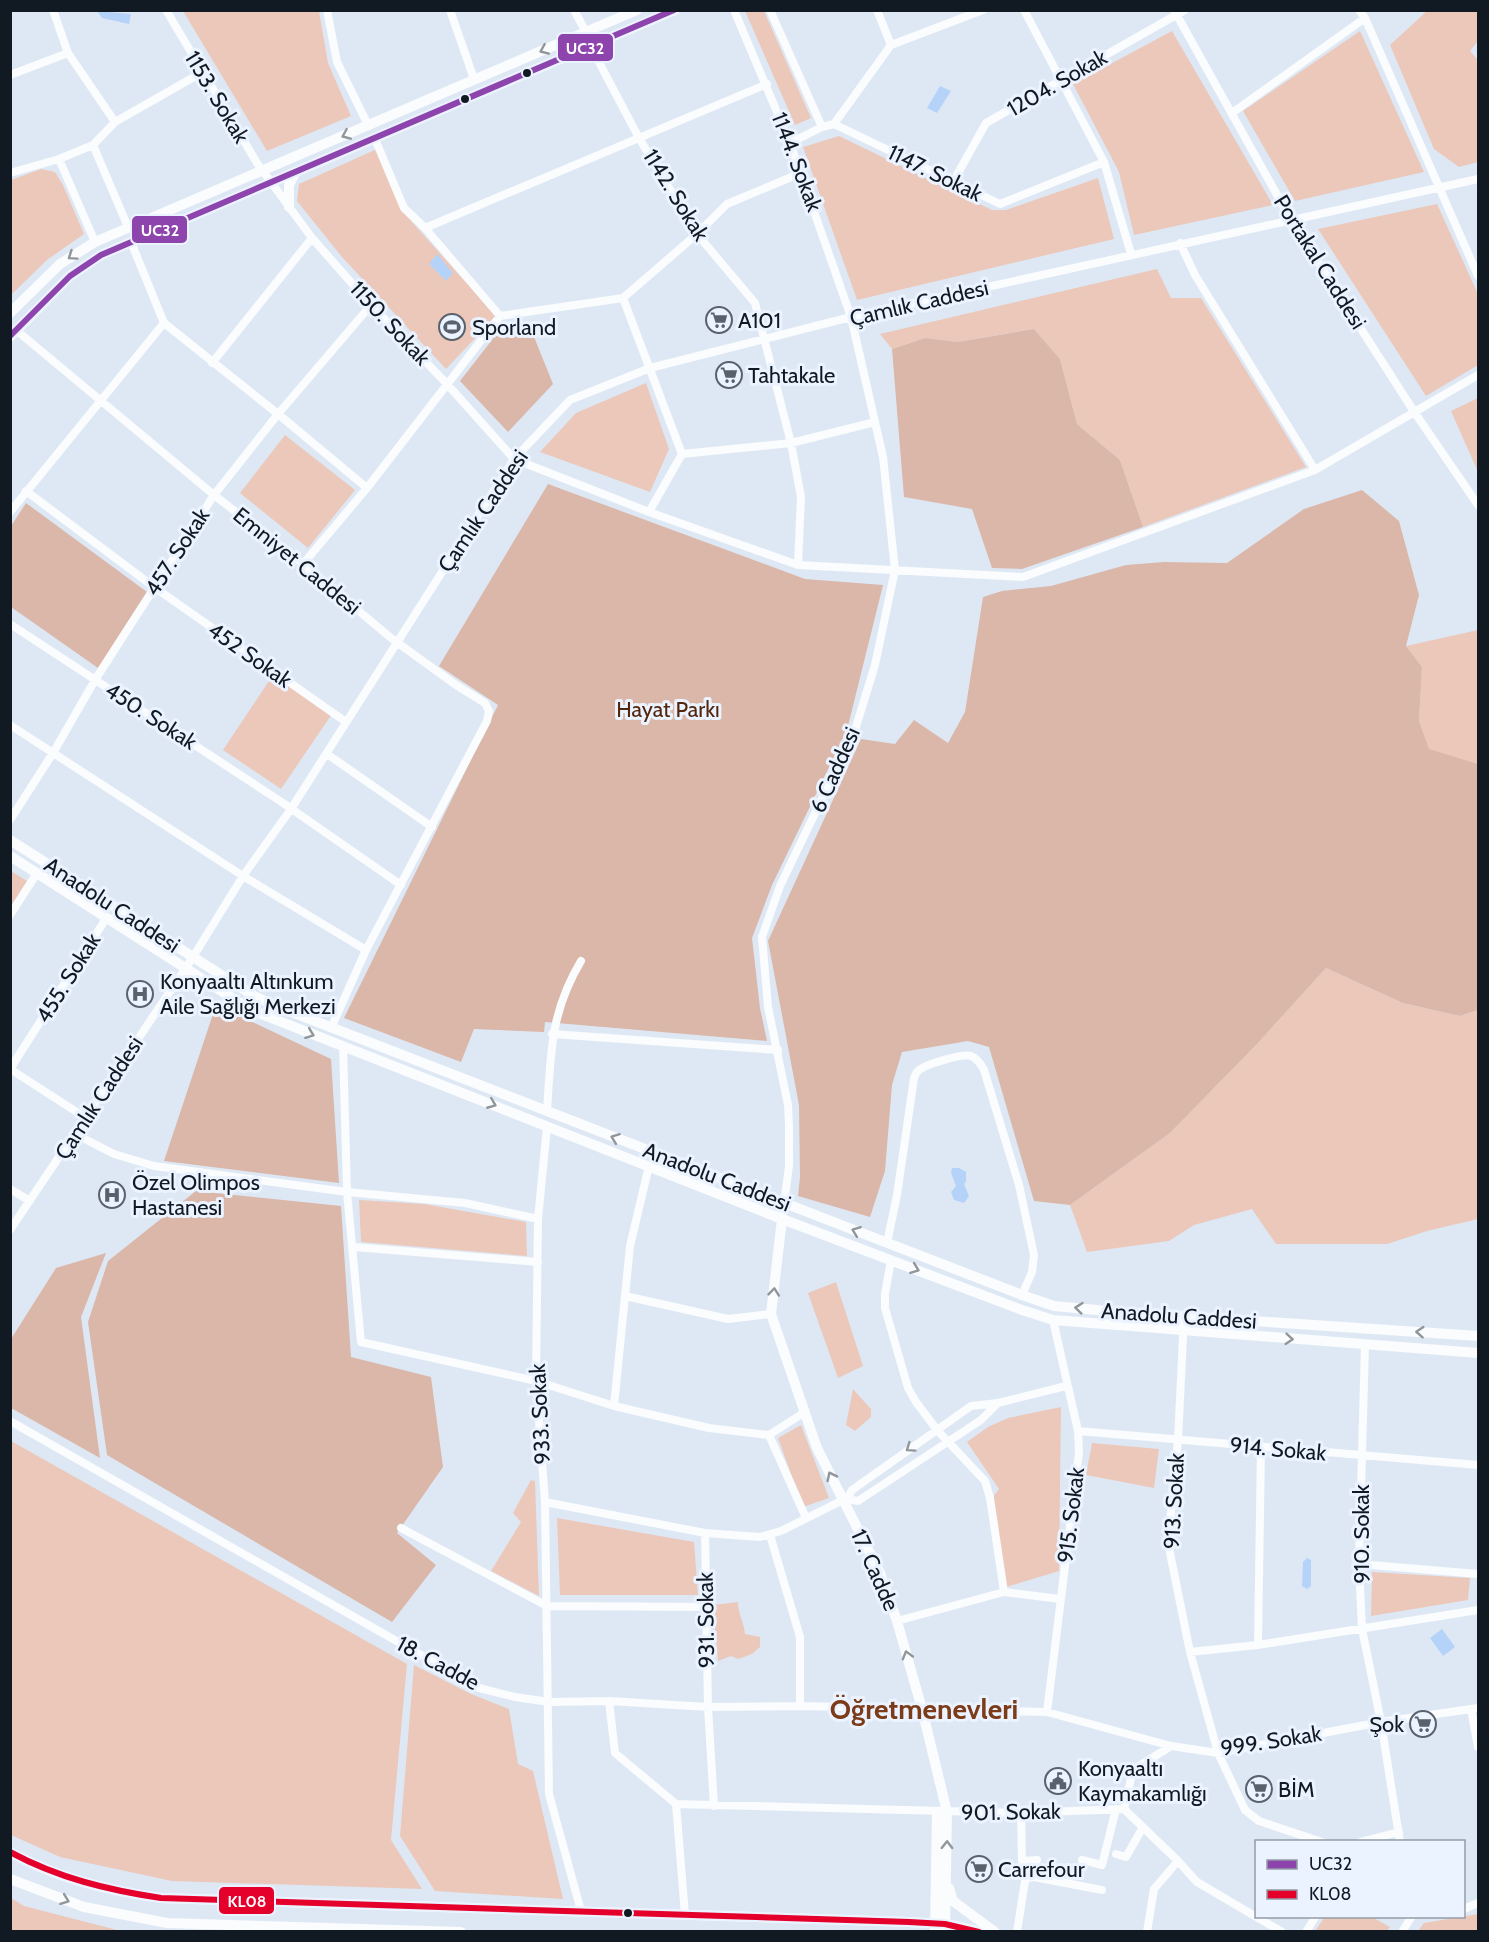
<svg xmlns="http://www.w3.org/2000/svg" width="1489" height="1942" font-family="Cabin,sans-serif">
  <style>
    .green { fill: #ebc8ba }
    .forest { fill: #dab7a9 }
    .water { fill: #b5d3f8 }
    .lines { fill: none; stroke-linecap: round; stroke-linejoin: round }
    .minor { stroke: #fafcfd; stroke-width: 8 }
    .major { stroke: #fafcfd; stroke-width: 10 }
    .bus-1-casing { stroke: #eaf3ff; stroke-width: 10 }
    .bus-2-casing { stroke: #eaf3ff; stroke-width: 10 }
    .bus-1 { stroke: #8e44ad; stroke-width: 6 }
    .bus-2 { stroke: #e4002b; stroke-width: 6 }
    .oneway { stroke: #91969b }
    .bus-dot { fill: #111923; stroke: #eaf3ff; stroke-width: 2 }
    .labels { text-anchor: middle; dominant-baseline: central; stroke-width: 6; stroke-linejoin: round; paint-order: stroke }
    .street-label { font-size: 22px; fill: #111923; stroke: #eaf3ff }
    .poi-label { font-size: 22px; fill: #111923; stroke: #eaf3ff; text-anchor: start }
    .park-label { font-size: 22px; fill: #53250b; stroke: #eaf3ff }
    .district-label { font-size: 28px; font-weight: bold; fill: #7c3c19; stroke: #eaf3ff }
    .line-badge { stroke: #eaf3ff; stroke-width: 2 }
    .badge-label { font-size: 16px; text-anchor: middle; font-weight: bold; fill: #fff }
  </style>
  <rect width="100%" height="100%" fill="#dee8f4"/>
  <path class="green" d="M183 11H319L328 63 351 116 267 151Z
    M745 11H764L811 118 795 125Z
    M1427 11H1478V41L1470 51 1478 60V162L1459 167 1434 149 1390 45Z
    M1172 31 1273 205 1134 235 1119 172 1073 84Z
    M1360 31 1424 172 1295 201 1243 111Z
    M839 136 992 210H1006L1098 178 1114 239 857 300 803 147Z
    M377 149 402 208 412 222 496 316 446 369 342 257 297 201 299 184Z
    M41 169 55 172 63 185 84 234 47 260 11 295V180Z
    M1437 204 1478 294V365L1426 396 1318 229Z
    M1157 269 1171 298H1201L1306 467 1143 527 1120 460 1077 424 1060 359 1034 329 958 342 925 338 892 349 880 334Z
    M646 383 669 449 650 492 540 452 576 413Z
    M1478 398V472L1451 411Z
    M285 435 355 490 308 548 240 493Z
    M1478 630V764L1429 750 1419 721 1422 667 1406 646Z
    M273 675 332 714 281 789 223 750Z
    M11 871 27 881 11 907Z
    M1326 968 1403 1003 1460 1016 1478 1010V1219L1427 1231 1387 1244H1276L1252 1209 1194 1225 1169 1241 1087 1252 1070 1205 1170 1133 1256 1045Z
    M359 1200 424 1204 526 1222 527 1256 361 1242Z
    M836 1282 863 1366 838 1378 808 1293Z
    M853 1389 871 1409V1417L855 1431 846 1425Z
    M1061 1407 1059 1571 1006 1587 993 1497 999 1489 967 1442 988 1427 1008 1418Z
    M801 1425 829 1498 803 1507 778 1438Z
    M11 1441 407 1664 391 1840 422 1889 172 1881 60 1857 11 1835Z
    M1092 1443 1159 1449 1154 1488 1086 1475Z
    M531 1480 535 1481 539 1596 491 1571 521 1522 513 1513Z
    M557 1518 694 1542 698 1595H560Z
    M1372 1572 1470 1578 1468 1600 1371 1616Z
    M738 1602C738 1614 744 1622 745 1634L760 1637V1647L752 1654 738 1659 731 1656 718 1661 713 1605Z
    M414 1665 471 1694 509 1709 518 1764 533 1771 563 1899 435 1891 400 1836Z
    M11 1898 24 1906 121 1931H11Z
    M1478 1914V1931H1418L1424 1923Z
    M1325 1917H1372L1390 1927 1387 1931H1315Z"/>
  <path class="forest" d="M528 322 553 384 508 432 460 381 499 331Z
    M1034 329 1060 359 1077 424 1120 460 1143 527 1022 569 992 568 972 509 904 497 892 349 925 338 958 342Z
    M548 484 805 579 883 585 847 730 772 885 752 938 760 1008 767 1041 545 1022 544 1032 474 1029 461 1062 344 1018 498 705 439 666Z
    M1362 490 1399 521 1419 595 1406 646 1422 667 1419 721 1429 749 1478 764V1010L1460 1016 1403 1003 1326 968 1256 1045 1170 1133 1070 1205 1034 1201 989 1047 968 1041 902 1052 892 1085 885 1171 870 1217 798 1196 800 1177 799 1105 768 941 861 739 895 744 914 720 948 743 965 712 983 597 1002 591 1051 586 1126 565 1164 562 1227 563 1304 509Z
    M26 503 147 592 98 668 11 607V526Z
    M216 1005 331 1059 339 1183 164 1161Z
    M196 1191 341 1206 351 1357 431 1377 443 1467 397 1533 436 1565 392 1622 107 1455 88 1322 108 1261Z
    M106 1253 81 1317 100 1458 11 1408V1339L56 1268Z"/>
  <path class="water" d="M97 11 131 14 129 24 102 18Z
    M940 86 951 91 937 113 927 108Z
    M437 254 453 273 446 281 429 264Z
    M952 1168H959L966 1172V1181L964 1184 969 1196 964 1203 954 1200 951 1192 956 1186 951 1173Z
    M1307 1558 1311 1560V1586L1307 1589 1302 1586 1303 1562Z
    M1442 1629 1455 1647 1443 1656 1430 1638Z"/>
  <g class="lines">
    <path class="minor" d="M53 10 68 53 115 122
      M166 10 257 163 312 238 371 305 447 384 514 459 649 512 798 565 1023 577 1315 470 1478 375
      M327 10 337 62 368 125
      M450 10 474 79
      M574 10 586 32
      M734 10 790 143 851 317 883 457 895 570 875 665 855 730 780 886 762 937 768 1007 788 1105 789 1125V1166L782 1219
      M770 10 822 127
      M1024 10 1104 162 1131 254
      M1174 10 1291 220 1415 413 1478 505
      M1359 10 1365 18 1478 276
      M891 45 983 10
      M591 47 639 138 697 234 755 303 791 443 801 497 798 565
      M10 75 68 53
      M1232 113 1365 18
      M834 124 1000 204 1104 162
      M375 139 404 208 425 228 500 316
      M790 143 822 127 834 124 891 45 877 10
      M93 145 128 227
      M59 159 95 242
      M10 173 59 159 93 145 115 122 201 73
      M953 182 986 123 1185 10
      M425 228 767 84
      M131 242 164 323 278 414 367 488
      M1180 243 1195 275 1315 470
      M623 298 682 454 649 512
      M16 330 214 495 303 564 391 638 456 685 485 703 489 711 487 721 366 950 331 1028
      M212 363 312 238
      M682 454 791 443 875 422
      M26 491 154 587 346 722
      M10 512 164 323
      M303 564 367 488 500 316 623 298 697 234 727 204 801 173
      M10 624 283 803 401 885
      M10 725 243 876 366 950
      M327 754 432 827
      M10 820 53 753 95 680 214 495 278 414 371 305
      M10 915 37 873
      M552 1034 778 1050
      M343 1046 347 1192 361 1342 536 1381 614 1406 709 1428 769 1435 805 1412
      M10 1069 107 917
      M10 1069 86 1118
      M547 1111C551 1053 550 1013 581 961
      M547 1127 538 1219 536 1381 545 1502 549 1794 581 1911
      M75 1134 114 1154 154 1166 347 1192 465 1203 538 1219
      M10 1189 30 1201
      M10 1230 193 957 243 876 291 809 514 459 570 400 650 368 851 317 1478 179
      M887 1243 897 1195 914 1078C916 1074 916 1072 919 1070 927 1064 963 1053 971 1056 978 1059 981 1064 984 1070L1019 1185 1034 1255 1032 1272 1022 1295
      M354 1247 538 1262
      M891 1260 885 1294V1308L908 1388 916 1402 937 1430 985 1481 990 1498 1004 1592
      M625 1296 728 1319 771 1314
      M1184 1317 1178 1440 1168 1543 1190 1652 1218 1753 1245 1810 1259 1821 1322 1842
      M1365 1345 1359 1564 1362 1629 1381 1722 1400 1842
      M614 1406 630 1246 649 1166
      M10 1421 479 1688 515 1697 549 1702 609 1701 708 1707 800 1706 1047 1712 1171 1746 1218 1753 1381 1722 1478 1708
      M1078 1431 1478 1465
      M769 1435 806 1518
      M847 1499 852 1490 971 1406 998 1403 1066 1386
      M545 1502 705 1533 760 1537 781 1531 843 1500 847 1499 858 1501 981 1420 998 1403
      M401 1528 547 1606 706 1607
      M705 1533 708 1707 714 1806
      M770 1535 800 1637V1706
      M1359 1564 1478 1574
      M897 1621 1004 1592 1060 1599
      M1258 1645 1261 1447
      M1190 1652 1258 1645 1478 1610
      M609 1701 615 1753 676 1804 1021 1813 1124 1809 1178 1861 1197 1882 1282 1932
      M1471 1709 1478 1747
      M1047 1712 1079 1452 1078 1431 1053 1320
      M676 1804 685 1915
      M1124 1809 1133 1770 1171 1746
      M1021 1813 1022 1861 1037 1860
      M1360 1842 1399 1832
      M1116 1854 1126 1857 1143 1827
      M1082 1860 1102 1865 1116 1809
      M1464 1909 1478 1903
      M1017 1932 1025 1881 1028 1878 1034 1877 1102 1890
      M1147 1932 1154 1889 1178 1861
      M1306 1932 1316 1916
      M1402 1932 1412 1916"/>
    <path class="major" d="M289 207V185L295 173
      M10 313 60 264 95 242 637 10
      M10 337 70 276 101 255 675 10
      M10 840 254 996 276 1006 1022 1295 1054 1306 1118 1312 1478 1336
      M10 856 251 1010 782 1219 1022 1310 1053 1320 1478 1353
      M782 1219 771 1314 817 1448 880 1573 897 1621 922 1709 947 1812 945 1930
      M10 1852C56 1879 110 1891 161 1898L909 1922 945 1924 981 1932
      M10 1879 84 1907 167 1923 461 1932
      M949 1888 953 1901 995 1932
      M935 1932 937 1812"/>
    <defs>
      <path id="bus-1" d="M10 336 70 276 101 255 674 10"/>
      <path id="bus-2" d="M10 1852C58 1878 108 1890 161 1898L909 1922 945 1924 979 1932"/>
    </defs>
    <use href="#bus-1" class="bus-1-casing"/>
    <use href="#bus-2" class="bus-2-casing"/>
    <use href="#bus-1" class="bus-1"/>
    <use href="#bus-2" class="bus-2"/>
  </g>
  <defs><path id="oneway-chevron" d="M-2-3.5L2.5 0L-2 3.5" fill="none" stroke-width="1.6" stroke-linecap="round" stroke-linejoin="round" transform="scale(1.5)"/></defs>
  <g class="oneway">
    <use href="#oneway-chevron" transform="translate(544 50) rotate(157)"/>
    <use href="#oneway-chevron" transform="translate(346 135) rotate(157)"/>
    <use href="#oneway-chevron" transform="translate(72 256) rotate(146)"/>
    <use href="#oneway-chevron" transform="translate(310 1034) rotate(21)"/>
    <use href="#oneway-chevron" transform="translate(492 1104) rotate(22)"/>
    <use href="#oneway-chevron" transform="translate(615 1138) rotate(-159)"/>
    <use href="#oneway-chevron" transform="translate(856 1231) rotate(-159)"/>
    <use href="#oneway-chevron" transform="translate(915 1269) rotate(21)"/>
    <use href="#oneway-chevron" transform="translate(774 1292) rotate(-84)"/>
    <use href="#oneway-chevron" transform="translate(1079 1308) rotate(-174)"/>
    <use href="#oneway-chevron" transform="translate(1420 1332) rotate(-176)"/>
    <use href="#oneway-chevron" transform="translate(1289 1339) rotate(5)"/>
    <use href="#oneway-chevron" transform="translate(910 1448) rotate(145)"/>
    <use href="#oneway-chevron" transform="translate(831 1476) rotate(-116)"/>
    <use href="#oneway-chevron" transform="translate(907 1655) rotate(-106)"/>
    <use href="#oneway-chevron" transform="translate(947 1845) rotate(-89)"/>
    <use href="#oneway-chevron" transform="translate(65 1900) rotate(21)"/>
  </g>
  <defs>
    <symbol id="supermarket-ring" viewBox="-11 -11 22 22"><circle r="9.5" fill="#eaf3ff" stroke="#59616c" stroke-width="1.5"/><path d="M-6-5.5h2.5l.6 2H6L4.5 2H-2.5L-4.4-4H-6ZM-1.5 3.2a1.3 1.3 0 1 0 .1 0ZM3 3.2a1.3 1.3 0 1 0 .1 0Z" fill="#59616c"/></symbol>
    <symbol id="stadium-ring" viewBox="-11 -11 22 22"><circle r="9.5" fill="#eaf3ff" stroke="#59616c" stroke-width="1.5"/><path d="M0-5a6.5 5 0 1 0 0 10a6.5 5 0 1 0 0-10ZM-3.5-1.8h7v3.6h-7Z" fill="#59616c"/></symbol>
    <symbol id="hospital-ring" viewBox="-11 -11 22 22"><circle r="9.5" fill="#eaf3ff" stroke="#59616c" stroke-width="1.5"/><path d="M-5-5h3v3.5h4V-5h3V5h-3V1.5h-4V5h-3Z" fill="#59616c"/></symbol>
    <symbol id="civic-ring" viewBox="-11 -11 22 22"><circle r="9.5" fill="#eaf3ff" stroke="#59616c" stroke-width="1.5"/><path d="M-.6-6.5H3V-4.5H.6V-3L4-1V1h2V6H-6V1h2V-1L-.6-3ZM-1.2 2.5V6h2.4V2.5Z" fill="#59616c"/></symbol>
  </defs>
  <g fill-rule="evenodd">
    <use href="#supermarket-ring" x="704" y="305" width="30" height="30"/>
    <use href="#stadium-ring" x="437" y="312" width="30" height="30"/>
    <use href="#supermarket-ring" x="714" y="360" width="30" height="30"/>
    <use href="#hospital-ring" x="125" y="979" width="30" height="30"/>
    <use href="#hospital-ring" x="97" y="1180" width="30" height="30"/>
    <use href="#supermarket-ring" x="1408" y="1709" width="30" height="30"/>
    <use href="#civic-ring" x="1043" y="1766" width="30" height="30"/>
    <use href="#supermarket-ring" x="1244" y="1774" width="30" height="30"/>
    <use href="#supermarket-ring" x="964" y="1854" width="30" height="30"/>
  </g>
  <g class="bus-dot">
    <circle cx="527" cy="73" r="5"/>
    <circle cx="465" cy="99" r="5"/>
    <circle cx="628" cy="1913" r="5"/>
  </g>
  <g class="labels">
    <g class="street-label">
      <text transform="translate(1057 83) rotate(-30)">1204. Sokak</text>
      <text transform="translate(217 97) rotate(59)">1153. Sokak</text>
      <text transform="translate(797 162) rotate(69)">1144. Sokak</text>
      <text transform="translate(935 173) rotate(26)">1147. Sokak</text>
      <text transform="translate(676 195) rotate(58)">1142. Sokak</text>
      <text transform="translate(1320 262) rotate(58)">Portakal Caddesi</text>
      <text transform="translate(919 303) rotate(-13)">Çamlık Caddesi</text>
      <text transform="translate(390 323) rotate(47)">1150. Sokak</text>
      <text transform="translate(483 511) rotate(-56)">Çamlık Caddesi</text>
      <text transform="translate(177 552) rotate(-57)">457. Sokak</text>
      <text transform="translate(297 561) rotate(39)">Emniyet Caddesi</text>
      <text transform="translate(250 655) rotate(35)">452 Sokak</text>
      <text transform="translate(151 716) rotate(33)">450. Sokak</text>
      <text transform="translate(835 770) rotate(-66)">6 Caddesi</text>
      <text transform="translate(112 905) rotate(33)">Anadolu Caddesi</text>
      <text transform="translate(68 978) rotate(-58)">455. Sokak</text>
      <text transform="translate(99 1098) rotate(-57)">Çamlık Caddesi</text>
      <text transform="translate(717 1177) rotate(21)">Anadolu Caddesi</text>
      <text transform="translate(1179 1316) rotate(4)">Anadolu Caddesi</text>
      <text transform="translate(540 1414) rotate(-93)">933. Sokak</text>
      <text transform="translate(1278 1449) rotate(5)">914. Sokak</text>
      <text transform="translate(1174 1501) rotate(-87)">913. Sokak</text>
      <text transform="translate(1071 1515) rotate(-83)">915. Sokak</text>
      <text transform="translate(1361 1534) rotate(-90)">910. Sokak</text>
      <text transform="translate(875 1570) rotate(66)">17. Cadde</text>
      <text transform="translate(706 1620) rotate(-91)">931. Sokak</text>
      <text transform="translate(438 1663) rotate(28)">18. Cadde</text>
      <text transform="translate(1271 1741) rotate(-9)">999. Sokak</text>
      <text transform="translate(1011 1812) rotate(-1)">901. Sokak</text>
    </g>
    <g class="poi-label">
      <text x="738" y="320">A101</text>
      <text x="472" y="327">Sporland</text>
      <text x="748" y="375">Tahtakale</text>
      <text x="160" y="981">Konyaaltı Altınkum<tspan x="160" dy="25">Aile Sağlığı Merkezi</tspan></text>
      <text x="132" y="1182">Özel Olimpos<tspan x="132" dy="25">Hastanesi</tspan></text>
      <text x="1404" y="1724" text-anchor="end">Şok</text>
      <text x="1078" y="1768">Konyaaltı<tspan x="1078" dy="25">Kaymakamlığı</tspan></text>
      <text x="1278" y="1789">BİM</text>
      <text x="998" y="1869">Carrefour</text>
    </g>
    <g class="park-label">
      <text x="668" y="709">Hayat Parkı</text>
    </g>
    <g class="district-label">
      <text x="924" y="1709">Öğretmenevleri</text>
    </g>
  </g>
  <g class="line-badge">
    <rect x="557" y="33" width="57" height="29" rx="6" fill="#8e44ad"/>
    <rect x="131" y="215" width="57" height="29" rx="6" fill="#8e44ad"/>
    <rect x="218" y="1886" width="57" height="29" rx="6" fill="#e4002b"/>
  </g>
  <g class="badge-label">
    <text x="585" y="54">UC32</text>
    <text x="160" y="236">UC32</text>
    <text x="247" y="1907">KL08</text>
  </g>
  <rect width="1489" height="1942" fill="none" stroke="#111923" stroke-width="24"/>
  <rect x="1255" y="1840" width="210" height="78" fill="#eaf3ff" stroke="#939ca7" stroke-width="1.5"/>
  <rect x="1267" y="1860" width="30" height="9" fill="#8e44ad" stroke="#939ca7" stroke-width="1.5"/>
  <text x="1309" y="1870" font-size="18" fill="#111923">UC32</text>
  <rect x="1267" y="1890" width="30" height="9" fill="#e4002b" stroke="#939ca7" stroke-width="1.5"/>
  <text x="1309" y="1900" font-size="18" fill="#111923">KL08</text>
</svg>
